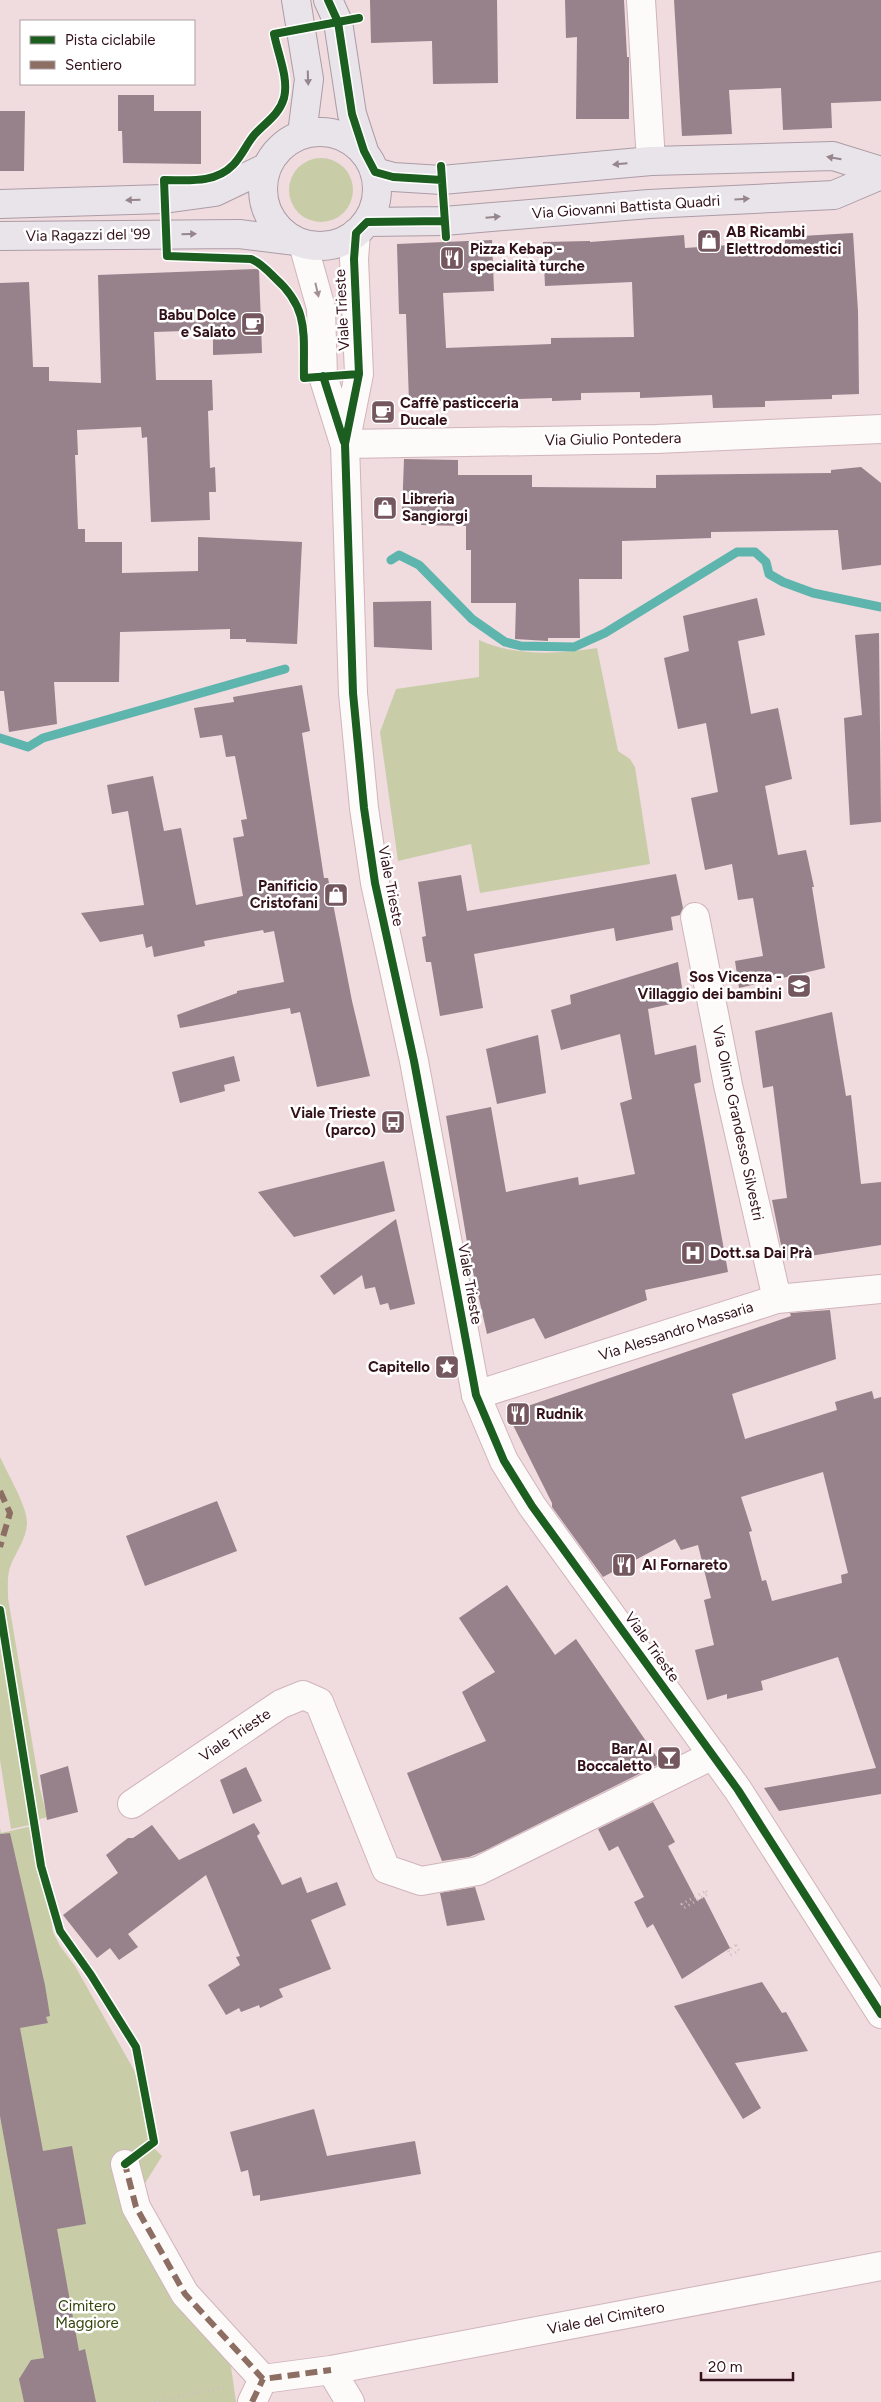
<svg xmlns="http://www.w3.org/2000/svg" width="881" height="2402" font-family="Figtree,sans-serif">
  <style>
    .green { fill: #c8cda8 }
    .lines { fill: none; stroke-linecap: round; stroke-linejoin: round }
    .stream { stroke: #5eb5ae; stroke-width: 9 }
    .building { fill: #97818a; fill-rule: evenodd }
    .street-casing { stroke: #d0b5bb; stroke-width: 30 }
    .secondary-casing { stroke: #d0b5bb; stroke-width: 30 }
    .primary-casing { stroke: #ab9ca6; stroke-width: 30 }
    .path { stroke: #cabfc1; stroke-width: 3; stroke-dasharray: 1 4; stroke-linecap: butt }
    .street { stroke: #fdfafa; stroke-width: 28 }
    .secondary { stroke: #fdfafa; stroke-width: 28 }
    .primary { stroke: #e9e4e9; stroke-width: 28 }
    .quiet { stroke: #8d6e63; stroke-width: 6; stroke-dasharray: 12 6; stroke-linecap: butt }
    .cycleway-casing { stroke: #fff; stroke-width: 11 }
    .cycleway { stroke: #1b5e20; stroke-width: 8 }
    .oneway { fill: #97858c }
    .oneway2 { fill: #a29195 }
    .labels { text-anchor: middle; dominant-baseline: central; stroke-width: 5; stroke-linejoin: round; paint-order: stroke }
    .street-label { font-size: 15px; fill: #33111a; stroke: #fff }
    .poi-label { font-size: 15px; font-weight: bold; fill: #33111a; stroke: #fff; text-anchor: start }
    .park-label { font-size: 15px; fill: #32440a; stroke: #fff }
  </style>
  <rect width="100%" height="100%" fill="#f0dbdf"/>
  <path class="green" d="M289 190a32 32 0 1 1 64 0a32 32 0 1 1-64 0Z
    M479 640C516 657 559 654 597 648L618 751 630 759 635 767 650 864 480 893 471 844 398 861 380 732 396 689 479 677Z
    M0 1457C7 1473 28 1507 27 1524 26 1540 15 1553 10 1567 7 1577 8 1587 8 1598L40 1789 47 1817 33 1821 34 1824 11 1829 0 1760Z
    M37 1825 53 1932 60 1946 75 1966 134 2070 151 2126 155 2149 162 2156 144 2185 148 2225 228 2346 236 2402H0V1828L1 1833Z"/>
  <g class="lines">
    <path class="stream" d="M391 560 399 555 419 565 472 619 505 642 521 646 574 647 605 633 737 552H755L766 562 769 574 783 582 813 593 881 607
      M0 738 28 747 43 738 285 669"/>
  </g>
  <path class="building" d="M370 0H497L498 83 433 84 432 41 371 43Z
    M565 0H624L627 57H629V119H576L577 37 566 38Z
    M674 0H881V101L831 103 832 128 783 130 781 88 729 90 732 134 682 136Z
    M118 95H154V111H201V164L123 163 122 131H118Z
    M0 111H25L24 171H0Z
    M853 233 858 311 859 394 832 395V399L765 401V407L713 408 712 395 640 398V392L581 393V400L552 401V398L409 402 406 314H399L397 244 492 240 494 291 443 293 446 348 551 344V338L634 337 632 282 545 286 543 242 590 241V242L684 235 685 248 730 245 731 252 785 248V237Z
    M259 269 262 353 213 355V330L154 332 156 380H212L213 410 208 411 210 468 215 467 216 492H209L210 520 151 522 147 437 142 438 141 427 77 430 78 455H75L78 529H85V542H122V573L198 571V537L302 542 297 644 246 642V639H230V629L120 632 119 682H54L57 724 9 732 4 691H0V283L29 282 33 367H49V381L101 383 98 275Z
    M404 459 458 460V475H532V487L656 488V475L831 473V470L861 467 881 483V565L842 570 838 530 711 532V538L622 541V579H579L580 638H548V641L515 639 516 603H471V550H466V526L421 525 422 514 402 513Z
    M757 598 765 635 738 641 751 714 778 708 792 779 765 786 778 855 806 850 814 887H812L825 968 739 988 735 961 763 956 753 898 738 900 732 864 705 870 691 798 718 792 706 723 678 729 664 658 689 651 683 616Z
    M431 601 432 650 374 647 373 602Z
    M879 633 881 822 850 825 844 718 862 715 855 635Z
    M302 685 310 731 302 733 324 878H328L352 1001 370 1076 317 1087 300 1012 291 1014 290 1008 180 1028 177 1015 237 993V991L284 982 274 931 264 933 263 930 204 941 205 946 154 957 152 946 146 948 143 934 100 942 81 913 144 905 128 811 112 814 107 785 153 776 164 831 181 828 196 905 243 896 233 838 244 836 241 820 247 819 235 756 226 757 222 735 200 738 194 708 234 702 233 697Z
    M676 874 683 908 680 915 671 917 673 930 616 941 614 928 474 954 483 1008 440 1016 431 962H426L422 937 426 936 418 882 461 875 467 911Z
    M678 962 684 1001 648 1009 655 1055 696 1045 701 1082 694 1084 728 1272 645 1290 647 1300 545 1339 534 1318 487 1334 469 1254 446 1116 491 1107 506 1192 578 1177 579 1185 635 1174 620 1103 632 1099 620 1034 561 1050 551 1010 571 1004 570 995Z
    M832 1012 846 1096 851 1095 861 1184 881 1182V1245L784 1260 772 1200 787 1198 773 1086 763 1088 755 1031Z
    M538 1035 546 1093 497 1104 486 1049Z
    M234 1056 240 1081 224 1085 225 1091 180 1103 172 1072Z
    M384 1161 395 1211 294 1237 258 1192Z
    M396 1219 415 1304 390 1310 388 1303 380 1305 375 1287 365 1289 362 1275 334 1295 320 1276Z
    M830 1310 836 1359 732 1394 745 1439 837 1410 835 1402 872 1391 874 1399 881 1397V1794L779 1811 764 1788 876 1768 838 1657 761 1681 763 1690 727 1699V1694L707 1700 695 1650 714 1645 704 1600 711 1598 698 1545 681 1550 675 1539 603 1577 552 1507V1503L507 1413 791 1316 790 1313ZM823 1472 848 1573 841 1575 842 1583 772 1601 766 1580 762 1581 749 1532 752 1531 741 1497Z
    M217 1501 237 1551 145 1586 126 1536Z
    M507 1585 555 1655 576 1639 661 1763 484 1851 469 1857 442 1861 407 1773 486 1741 462 1692 495 1672 459 1618Z
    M68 1766 78 1812 47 1820 40 1775Z
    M246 1767 262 1801 233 1814 220 1780Z
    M653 1802 675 1842 668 1846 697 1901 704 1897 730 1948 682 1979 653 1924 647 1928 634 1902 644 1897 618 1846 609 1851 598 1829Z
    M254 1823 260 1833 257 1836 282 1885 301 1877 307 1893 337 1882 346 1905 311 1920 331 1969 279 1989 283 1997 260 2008 259 2005 241 2012 239 2008 226 2015 208 1985 240 1965 236 1957 240 1956 206 1875 128 1934 138 1947 119 1960 110 1948 97 1958 63 1915 118 1873 106 1855 128 1838H133L152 1825 179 1860Z
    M10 1833 45 1985 50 2016 46 2017 48 2023 20 2028 43 2151 72 2146 86 2224 57 2229 79 2351 85 2349 96 2402H24L19 2379 31 2360 44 2358 0 2116V1834Z
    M475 1887 485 1920 447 1926 440 1893Z
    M762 1982 782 2013 786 2012 808 2051 735 2063 761 2108 743 2119 674 2006Z
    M314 2109 327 2156 415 2141 421 2174 260 2201V2195L253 2196 248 2170 241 2172 230 2132Z"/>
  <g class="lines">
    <defs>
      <path id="street" d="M641 0 651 161
        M345 444 656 439 881 429
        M695 917 728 1085 777 1299
        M476 1395 777 1299 881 1289
        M132 1804 281 1704 303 1695 319 1702 386 1869 421 1881 478 1871 713 1755
        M125 2164 136 2207 185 2294 263 2379 331 2370 881 2266
        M331 2370 350 2402
        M252 2402 263 2379"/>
      <path id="secondary" d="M356 233 354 259 359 374 345 444 353 693 364 808 375 883 414 1061 476 1395 504 1461 532 1506 738 1790 881 2014
        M303 244 321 308 323 376 344 443"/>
      <path id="primary" d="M296 0 309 79 302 134
        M328 0 338 22 352 114 364 151
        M263 189a57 57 0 1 1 114 0a57 57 0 1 1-114 0Z
        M375 172 393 177 442 180 651 161 833 156 881 171
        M0 204 164 199 215 192 267 167
        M367 222 444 221 649 204 834 195 881 175
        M0 236 239 234 296 241"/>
    </defs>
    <use href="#street" class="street-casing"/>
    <use href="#secondary" class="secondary-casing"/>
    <use href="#primary" class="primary-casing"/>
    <path class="path" d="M706 1891 708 1894 684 1908 682 1904Z
      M736 1945 739 1951 730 1955 728 1950Z
      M154 2402 225 2387"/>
    <use href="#street" class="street"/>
    <use href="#secondary" class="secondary"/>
    <use href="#primary" class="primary"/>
    <path class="quiet" d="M0 1491 10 1513 0 1547
      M128 2162 125 2164 136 2207 185 2294 263 2379 331 2370
      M252 2402 263 2379"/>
    <defs>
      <path id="cycleway" d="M328 0 338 22 352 114 364 151 375 172 393 177 442 180
        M359 18 274 34C278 54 289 79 284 98 279 115 266 122 255 134 247 143 242 156 233 165 215 184 187 180 164 180L167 256 251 259C261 263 268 271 275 278 310 309 303 335 304 378L359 374
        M441 166 446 237
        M444 221 367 222 356 233 354 259 359 374 345 444 353 693 364 808 375 883 414 1061 476 1395 504 1461 532 1506 738 1790 881 2014
        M323 376 344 442
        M0 1610 41 1866 60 1931 91 1975 136 2047 154 2142 125 2164"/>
    </defs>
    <use href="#cycleway" class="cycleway-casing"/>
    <use href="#cycleway" class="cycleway"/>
  </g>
  <defs><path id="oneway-solid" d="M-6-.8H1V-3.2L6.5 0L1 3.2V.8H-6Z" transform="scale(1.25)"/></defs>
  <g class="oneway">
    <use href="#oneway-solid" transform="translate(308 78) rotate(88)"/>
    <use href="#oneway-solid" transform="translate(834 158) rotate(-170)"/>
    <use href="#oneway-solid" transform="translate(620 164) rotate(175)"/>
    <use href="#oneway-solid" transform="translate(742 199) rotate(-3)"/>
    <use href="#oneway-solid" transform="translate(133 200) rotate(178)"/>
    <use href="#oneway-solid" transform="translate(493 217) rotate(-5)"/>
    <use href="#oneway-solid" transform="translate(189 234) rotate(-1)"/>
  </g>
  <use class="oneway2" href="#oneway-solid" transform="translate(317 290) rotate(77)"/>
  <defs>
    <symbol id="shop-square" viewBox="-11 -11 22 22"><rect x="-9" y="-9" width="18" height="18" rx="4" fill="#75585f" stroke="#fff"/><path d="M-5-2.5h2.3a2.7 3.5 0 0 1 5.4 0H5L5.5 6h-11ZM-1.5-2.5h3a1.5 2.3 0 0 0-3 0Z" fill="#fff"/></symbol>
    <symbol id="restaurant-square" viewBox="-11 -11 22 22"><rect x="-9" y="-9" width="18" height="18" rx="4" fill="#75585f" stroke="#fff"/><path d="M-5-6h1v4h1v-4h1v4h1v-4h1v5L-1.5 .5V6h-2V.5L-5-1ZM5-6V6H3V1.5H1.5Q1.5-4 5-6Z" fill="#fff"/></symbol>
    <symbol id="cafe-square" viewBox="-11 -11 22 22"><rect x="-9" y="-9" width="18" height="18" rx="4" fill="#75585f" stroke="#fff"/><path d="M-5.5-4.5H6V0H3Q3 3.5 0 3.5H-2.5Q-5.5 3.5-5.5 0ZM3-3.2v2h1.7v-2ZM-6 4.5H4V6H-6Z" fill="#fff"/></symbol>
    <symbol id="school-square" viewBox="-11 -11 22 22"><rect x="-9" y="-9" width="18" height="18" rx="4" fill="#75585f" stroke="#fff"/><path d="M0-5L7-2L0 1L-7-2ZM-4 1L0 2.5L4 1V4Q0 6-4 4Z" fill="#fff"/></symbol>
    <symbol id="bus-square" viewBox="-11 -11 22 22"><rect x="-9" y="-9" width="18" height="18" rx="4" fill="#75585f" stroke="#fff"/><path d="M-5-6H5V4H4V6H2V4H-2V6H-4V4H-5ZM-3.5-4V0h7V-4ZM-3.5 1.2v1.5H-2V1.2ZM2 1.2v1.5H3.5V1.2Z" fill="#fff"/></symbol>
    <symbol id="hospital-square" viewBox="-11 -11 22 22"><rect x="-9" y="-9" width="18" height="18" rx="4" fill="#75585f" stroke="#fff"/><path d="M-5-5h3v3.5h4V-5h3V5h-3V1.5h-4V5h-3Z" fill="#fff"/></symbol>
    <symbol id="sight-square" viewBox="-11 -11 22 22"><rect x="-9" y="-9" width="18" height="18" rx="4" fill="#75585f" stroke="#fff"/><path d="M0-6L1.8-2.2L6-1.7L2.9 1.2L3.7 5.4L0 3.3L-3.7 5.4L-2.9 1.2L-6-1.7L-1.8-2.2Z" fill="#fff"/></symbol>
    <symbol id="bar-square" viewBox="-11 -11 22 22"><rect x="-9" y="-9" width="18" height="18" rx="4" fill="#75585f" stroke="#fff"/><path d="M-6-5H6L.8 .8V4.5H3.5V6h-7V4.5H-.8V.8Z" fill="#fff"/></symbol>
  </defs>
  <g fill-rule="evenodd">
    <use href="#shop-square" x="695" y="227" width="28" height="28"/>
    <use href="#restaurant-square" x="438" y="244" width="28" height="28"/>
    <use href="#cafe-square" x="239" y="310" width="28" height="28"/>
    <use href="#cafe-square" x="369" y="398" width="28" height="28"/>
    <use href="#shop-square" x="371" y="494" width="28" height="28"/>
    <use href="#shop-square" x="322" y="881" width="28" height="28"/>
    <use href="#school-square" x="785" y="972" width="28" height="28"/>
    <use href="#bus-square" x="379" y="1108" width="28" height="28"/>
    <use href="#hospital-square" x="679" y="1239" width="28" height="28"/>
    <use href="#sight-square" x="433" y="1353" width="28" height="28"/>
    <use href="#restaurant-square" x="504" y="1400" width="28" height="28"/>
    <use href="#restaurant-square" x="610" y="1551" width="28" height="28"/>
    <use href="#bar-square" x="655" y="1744" width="28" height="28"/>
  </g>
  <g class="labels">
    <g class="street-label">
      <text transform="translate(626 207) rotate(-4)">Via Giovanni Battista Quadri</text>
      <text transform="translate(88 235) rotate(-1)">Via Ragazzi del '99</text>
      <text transform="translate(342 310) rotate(-93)">Viale Trieste</text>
      <text transform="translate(613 439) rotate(-1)">Via Giulio Pontedera</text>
      <text transform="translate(391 886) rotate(79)">Viale Trieste</text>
      <text transform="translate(738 1123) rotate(78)">Via Olinto Grandesso Silvestri</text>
      <text transform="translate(470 1284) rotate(80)">Viale Trieste</text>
      <text transform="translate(676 1331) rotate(-18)">Via Alessandro Massaria</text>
      <text transform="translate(652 1647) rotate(54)">Viale Trieste</text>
      <text transform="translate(235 1735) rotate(-34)">Viale Trieste</text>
      <text transform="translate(606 2318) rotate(-11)">Viale del Cimitero</text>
    </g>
    <g class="poi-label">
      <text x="726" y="232">AB Ricambi<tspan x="726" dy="17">Elettrodomestici</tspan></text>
      <text x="470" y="249">Pizza Kebap -<tspan x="470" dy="17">specialità turche</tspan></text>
      <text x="236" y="315" text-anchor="end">Babu Dolce<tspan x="236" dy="17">e Salato</tspan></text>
      <text x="400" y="403">Caffè pasticceria<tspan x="400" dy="17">Ducale</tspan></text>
      <text x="402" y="499">Libreria<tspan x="402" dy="17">Sangiorgi</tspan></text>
      <text x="318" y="886" text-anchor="end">Panificio<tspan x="318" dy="17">Cristofani</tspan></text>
      <text x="782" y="977" text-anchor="end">Sos Vicenza -<tspan x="782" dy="17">Villaggio dei bambini</tspan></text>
      <text x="376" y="1113" text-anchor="end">Viale Trieste<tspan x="376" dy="17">(parco)</tspan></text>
      <text x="710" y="1253">Dott.sa Dai Prà</text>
      <text x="430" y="1367" text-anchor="end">Capitello</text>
      <text x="536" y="1414">Rudnik</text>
      <text x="642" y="1565">Al Fornareto</text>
      <text x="652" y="1749" text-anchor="end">Bar Al<tspan x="652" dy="17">Boccaletto</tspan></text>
    </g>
    <g class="park-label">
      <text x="87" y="2306">Cimitero<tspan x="87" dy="17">Maggiore</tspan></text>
    </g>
  </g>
  <rect x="20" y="20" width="175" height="65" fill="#ffffff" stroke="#ada0a3"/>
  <rect x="30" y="36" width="25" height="8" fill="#1b5e20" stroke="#ada0a3"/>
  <text x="65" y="45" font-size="15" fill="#33111a">Pista ciclabile</text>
  <rect x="30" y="61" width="25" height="8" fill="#8d6e63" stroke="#ada0a3"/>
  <text x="65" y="70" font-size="15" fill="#33111a">Sentiero</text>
  <path d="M701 2372v8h92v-8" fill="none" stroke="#33111a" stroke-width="2.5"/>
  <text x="708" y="2372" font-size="15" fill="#33111a" stroke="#ffffff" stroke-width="4" paint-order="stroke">20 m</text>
</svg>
